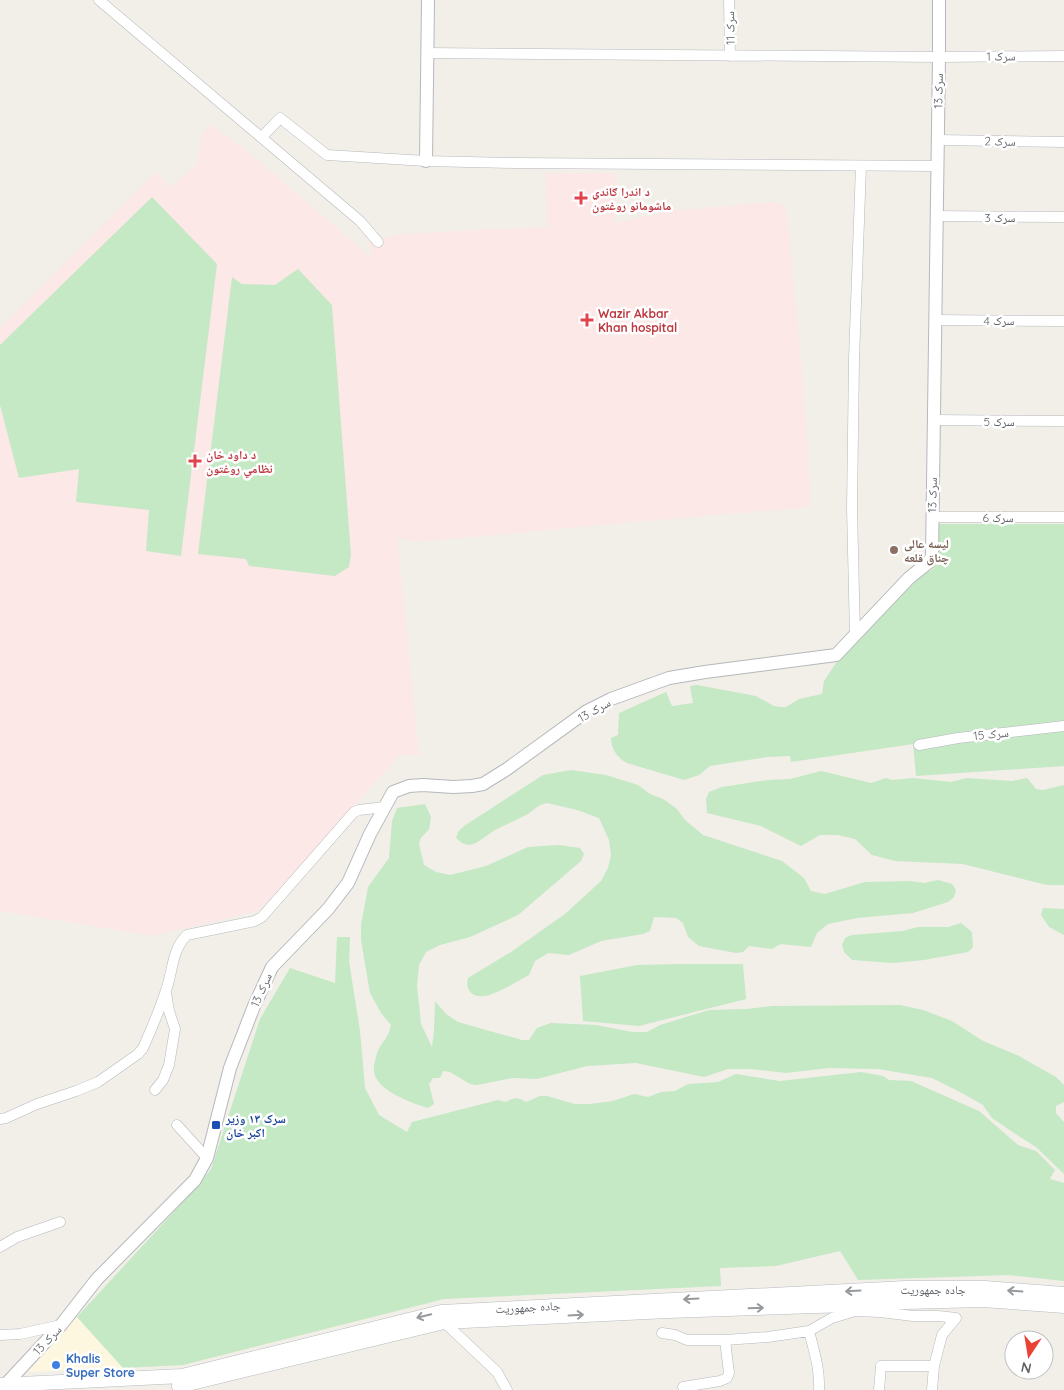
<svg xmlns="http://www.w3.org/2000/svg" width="1064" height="1390" font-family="Quicksand,'Noto Naskh Arabic',sans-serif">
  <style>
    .commercial { fill: #fef7e0 }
    .medical { fill: #fce8e6 }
    .green { fill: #c5e8c5 }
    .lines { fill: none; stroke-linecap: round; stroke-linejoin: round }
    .minor-casing { stroke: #b5b8bc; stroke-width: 11 }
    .tertiary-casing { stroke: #b5b8bc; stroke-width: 14 }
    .secondary-casing { stroke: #b6babf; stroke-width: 15 }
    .minor { stroke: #fff; stroke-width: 10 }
    .tertiary { stroke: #fff; stroke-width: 12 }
    .secondary { stroke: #fff; stroke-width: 14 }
    .oneway { stroke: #979a9d }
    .health-dot { fill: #e0444e; stroke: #fff; stroke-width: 2 }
    .education-dot { fill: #8d6e63; stroke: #fff; stroke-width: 2 }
    .transit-dot { fill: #1a4fb4; stroke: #fff; stroke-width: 2 }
    .shop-dot { fill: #3f7fe0; stroke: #fff; stroke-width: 2 }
    .labels { text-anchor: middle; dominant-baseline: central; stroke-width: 5; stroke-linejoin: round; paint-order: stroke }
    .street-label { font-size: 12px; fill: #5f6368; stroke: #fff }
    .health-label { font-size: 12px; font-weight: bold; fill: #be3a42; stroke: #fff; text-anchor: start }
    .education-label { font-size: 12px; font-weight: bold; fill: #785e54; stroke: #fff; text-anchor: start }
    .transit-label { font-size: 12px; font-weight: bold; fill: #164399; stroke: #fff; text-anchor: start }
    .shop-label { font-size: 12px; font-weight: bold; fill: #366cbe; stroke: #fff; text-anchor: start }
  </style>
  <rect width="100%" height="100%" fill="#f1efe8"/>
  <path class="commercial" d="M77 1317 123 1368 28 1372Z"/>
  <path class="medical" d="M211 125 246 150 372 258 369 243 378 242 393 235 454 231 547 227 546 173H616L615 223 669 211 774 202 783 205 787 213 803 381 811 503 806 507 801 508 623 523 418 542 403 540 398 537 397 535 419 755H400L260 910 153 936 0 911V327L156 172 170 187 197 165 202 134Z"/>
  <path class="green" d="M152 197 217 264 181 556 146 551 149 510 76 502 79 469 19 478 0 405V345Z
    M298 269 332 305 351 555 349 567 335 576 249 566 246 559 198 554 232 277 242 284 275 285Z
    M939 524H1064V766L916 776 913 744 791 762 790 756 767 757 710 766 699 775 684 780 627 763C617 758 611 748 611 738L618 735 619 713 666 692 672 706 693 703 690 686 697 685 756 696 774 706 781 707H786L799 699 822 694 824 681 836 663 917 578 933 569 938 559Z
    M571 770 606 775 638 785 650 794 663 799 676 808 685 820 703 835 782 861 804 878 811 891 825 894 865 882 910 881 924 883 938 880 952 884 956 890 954 897 948 902 913 913 857 918 828 924 817 933 811 947 781 944 772 949 749 946 743 952 736 953 699 946 688 937 683 923 676 918 654 917 650 931 643 934 601 941 569 955 548 953 535 961 529 975C518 981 500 992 489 995 476 999 464 993 468 978L511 952 565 914 601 881 608 868 611 855 609 840 599 818 577 810 547 803 540 805 528 814 495 830 476 843 469 845 462 843 456 838 458 832 464 826 543 775Z
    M821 771 871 783 886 778 892 780 914 778 951 782 967 778 1012 781 1027 778 1036 789 1043 790 1064 785V885H1047L963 864 895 861 872 855 855 839 838 835H820L801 846 761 826 707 813 706 799 709 792 722 787 768 780 790 779Z
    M425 804 431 817 429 829 421 838 419 844 424 865 436 872 450 875 486 866 528 847 559 845 580 848 584 854 581 861 518 915 470 937 440 945 426 952 419 965 417 986 421 1024 432 1047 434 1031 435 1001 446 1014 458 1022 522 1040H529L537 1028 551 1023 596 1025 632 1032H647L660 1025 709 1010 746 1009 772 1006 900 1005 923 1010 952 1021 983 1041 1017 1055 1056 1077 1064 1085V1102L1056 1106V1113L1064 1122V1174L1036 1147 1011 1131 992 1118 983 1105 962 1093 932 1078 878 1069 829 1068 786 1073 750 1069H728L704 1077 636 1063 587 1066 537 1079 513 1078 477 1085 470 1084 450 1072 443 1071 440 1078H433L429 1084 434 1104 428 1108C412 1103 377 1091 374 1072 373 1067 376 1058 377 1053 381 1042 389 1038 391 1025L381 1013 370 993 361 940V925L368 887 389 858 392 821 397 808Z
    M1043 908 1064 909V935L1049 927 1041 915Z
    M961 923 972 932 973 947 968 952 924 960 893 963 852 960 844 952 842 945 845 938 852 935 903 931 918 927H948Z
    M337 937H350L349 961 360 1031 365 1088 379 1115 407 1132 412 1122 498 1100 506 1102C514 1097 518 1097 526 1102L540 1096H547L575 1104H590L613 1101 634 1094 648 1097 661 1092 675 1091 688 1084 718 1082 736 1074 780 1081 861 1072 883 1076 889 1080 911 1081 979 1111 1018 1145 1036 1151 1055 1170 1050 1179 1064 1183V1281L1008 1275 858 1280 840 1251 776 1266 720 1268 721 1286 444 1299 183 1365 123 1368 77 1317 194 1190 211 1169 260 1019 290 968 335 983Z
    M681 964H743L746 999 639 1026 583 1021 580 976 637 965Z"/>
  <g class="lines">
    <defs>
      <path id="minor" d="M99 0 360 221 378 242
        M729 0 730 56
        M427 53 939 57 1064 56
        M262 137 280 118 327 155 426 161 514 163 937 166
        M937 140 1064 142
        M936 216 1064 217
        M935 320 1064 321
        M934 420 1064 421
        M932 517H1064
        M855 635 852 508 854 359 861 166
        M919 745 958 738 1064 726
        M155 1090 163 1080 169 1065 175 1029 169 1011 166 993
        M0 1119 6 1118 37 1104 76 1091 98 1082 138 1054 143 1048C151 1030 159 1012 165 993 173 974 171 950 187 935L255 921 262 917 354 812 359 810 385 807
        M177 1125 207 1158
        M0 1247 17 1237 60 1222
        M444 1322 497 1372 507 1390
        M809 1331C814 1351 820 1369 819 1390
        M662 1333 675 1335 687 1340H725L768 1337 809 1331 832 1318 855 1311 880 1312 913 1316H938L956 1318
        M0 1335 20 1334 61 1325
        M683 1387 720 1381 727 1378 729 1373 725 1340
        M879 1390 881 1366H934
        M932 1390 934 1366 942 1335 956 1318"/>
      <path id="tertiary" d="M426 161 428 0
        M6 1384 61 1325 97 1279 195 1180 207 1158 230 1068 254 1006 272 967 328 909 348 883 370 834 393 792 409 786 423 785 453 787 472 786 483 784 507 769 587 711 611 699 669 678 705 672 836 655 909 578 929 562 932 556 939 57V0"/>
      <path id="secondary" d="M0 1385 182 1376 441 1312 905 1288H985L1064 1294
        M179 1386 444 1322 668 1311 848 1305 905 1302 983 1300 1064 1306"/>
    </defs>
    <use href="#minor" class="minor-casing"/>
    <use href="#tertiary" class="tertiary-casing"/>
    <use href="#secondary" class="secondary-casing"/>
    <use href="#minor" class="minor"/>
    <use href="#tertiary" class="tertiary"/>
    <use href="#secondary" class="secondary"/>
  </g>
  <defs><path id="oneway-shaft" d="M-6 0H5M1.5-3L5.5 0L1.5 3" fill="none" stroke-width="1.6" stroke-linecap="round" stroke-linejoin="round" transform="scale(1.25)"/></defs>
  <g class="oneway">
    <use href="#oneway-shaft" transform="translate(853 1291) rotate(177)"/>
    <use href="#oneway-shaft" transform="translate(1015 1291) rotate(-176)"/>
    <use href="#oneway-shaft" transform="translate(691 1299) rotate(177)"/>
    <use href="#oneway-shaft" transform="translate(756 1308) rotate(-2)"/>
    <use href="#oneway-shaft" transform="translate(576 1315) rotate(-3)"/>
    <use href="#oneway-shaft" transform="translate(424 1316) rotate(166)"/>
  </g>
  <g class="health-dot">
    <path d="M578.5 190.5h5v5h5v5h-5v5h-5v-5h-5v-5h5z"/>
    <path d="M584.5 312.5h5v5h5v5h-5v5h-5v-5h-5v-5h5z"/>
    <path d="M192.5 453.5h5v5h5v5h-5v5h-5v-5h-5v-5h5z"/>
  </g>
  <circle class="education-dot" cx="894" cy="550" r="5"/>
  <rect class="transit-dot" x="211" y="1120" width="10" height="10" rx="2.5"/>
  <circle class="shop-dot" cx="56" cy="1365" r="5"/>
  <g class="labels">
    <g class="street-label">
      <text transform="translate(730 28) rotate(-91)">سرک 11</text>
      <text transform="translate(1001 56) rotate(-1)">سرک 1</text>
      <text transform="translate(938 91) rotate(-89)">سرک 13</text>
      <text transform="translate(1000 141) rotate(1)">سرک 2</text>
      <text x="1000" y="217">سرک 3</text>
      <text x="999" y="320">سرک 4</text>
      <text x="999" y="421">سرک 5</text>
      <text transform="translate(932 495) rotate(-89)">سرک 13</text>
      <text x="998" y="517">سرک 6</text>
      <text transform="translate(594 710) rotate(-30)">سرک 13</text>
      <text transform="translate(991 734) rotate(-6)">سرک 15</text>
      <text transform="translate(261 990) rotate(-66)">سرک 13</text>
      <text x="933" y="1289">جاده جمهوریت</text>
      <text transform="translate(528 1307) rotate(-3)">جاده جمهوریت</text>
      <text transform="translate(47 1340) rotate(-47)">سرک 13</text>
    </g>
    <g class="health-label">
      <text x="592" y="191">د اندرا ګاندي<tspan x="592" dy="14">ماشومانو روغتون</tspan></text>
      <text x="598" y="313">Wazir Akbar<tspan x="598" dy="14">Khan hospital</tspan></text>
      <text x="206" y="454">د داود خان<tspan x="206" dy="14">نظامي روغتون</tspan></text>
    </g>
    <g class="education-label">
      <text x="904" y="543">لیسه عالی<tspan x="904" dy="14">چناق قلعه</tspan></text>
    </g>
    <g class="transit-label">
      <text x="226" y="1118">سرک ۱۳ وزیر<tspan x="226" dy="14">اکبر خان</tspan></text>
    </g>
    <g class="shop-label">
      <text x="66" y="1358">Khalis<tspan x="66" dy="14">Super Store</tspan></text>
    </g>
  </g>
  <g transform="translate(1029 1355) rotate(192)"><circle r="24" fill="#ffffff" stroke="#bfc1c3"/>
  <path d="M0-4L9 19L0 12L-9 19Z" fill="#ea4335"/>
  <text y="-8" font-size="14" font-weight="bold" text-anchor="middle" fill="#5f6368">N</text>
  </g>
</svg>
